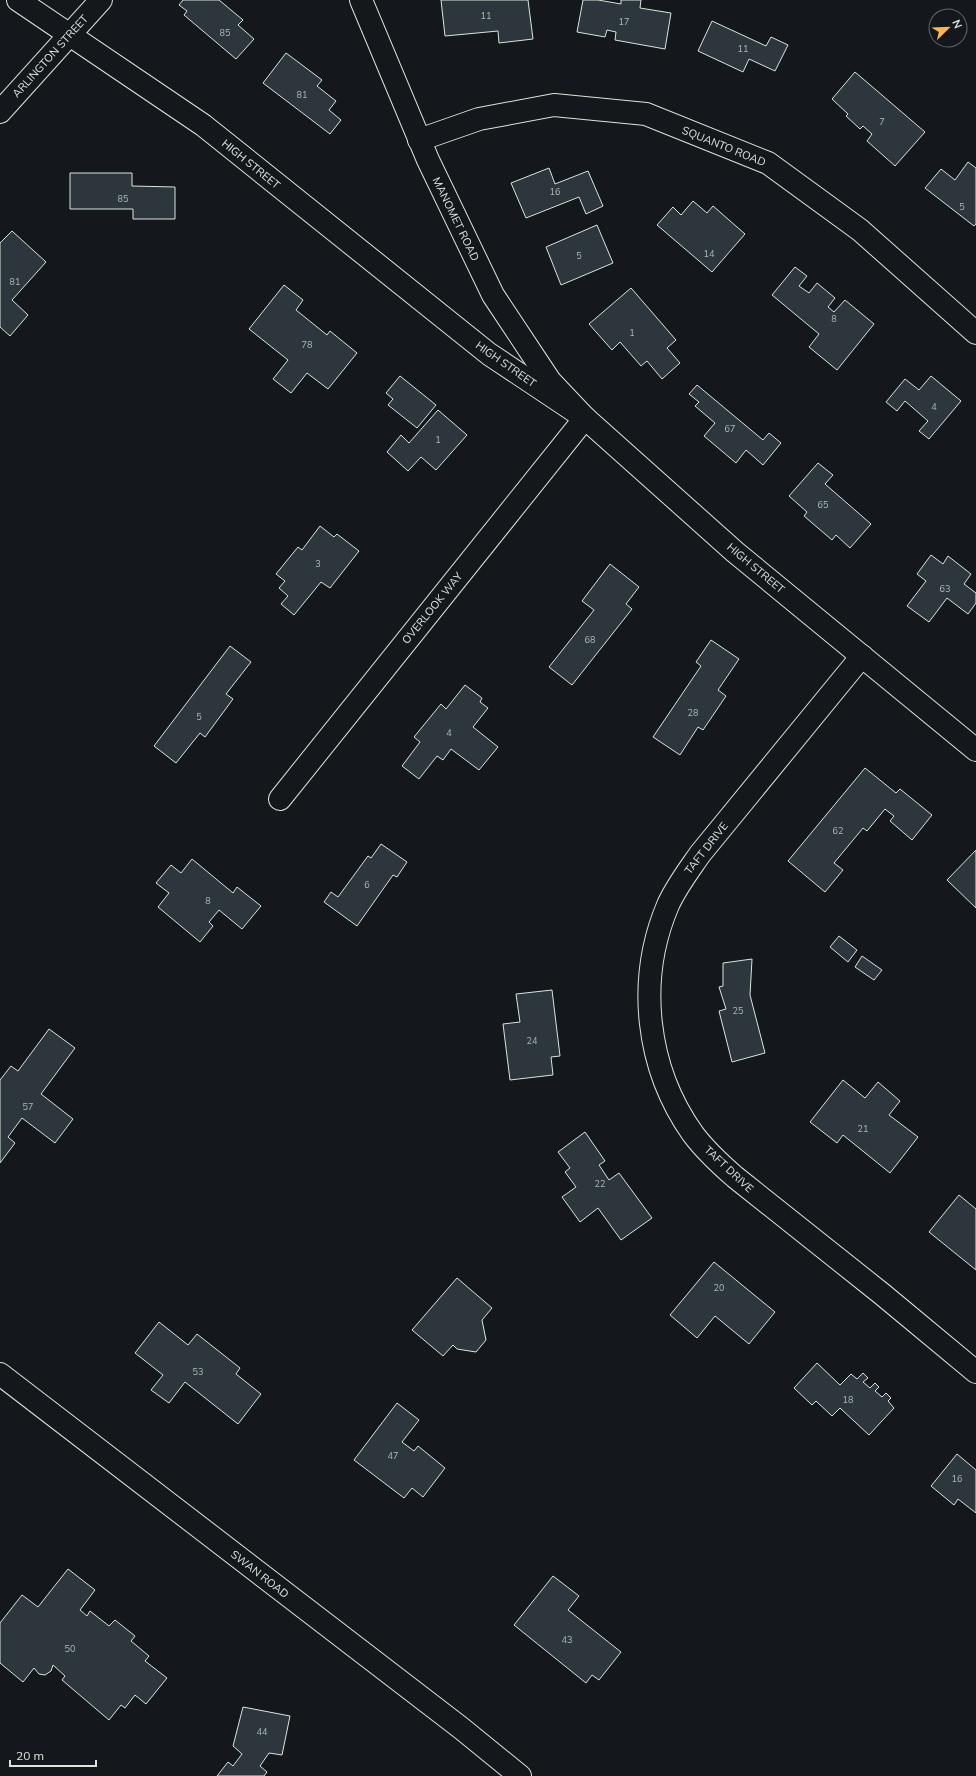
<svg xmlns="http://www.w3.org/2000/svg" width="976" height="1776" font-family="Mulish,sans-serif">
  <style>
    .building { fill: #2c363c; stroke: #d8e6dc }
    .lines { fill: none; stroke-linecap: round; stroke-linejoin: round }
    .minor-casing { stroke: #d8e6dc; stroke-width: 24 }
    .secondary-casing { stroke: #d8e6dc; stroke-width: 24 }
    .minor { stroke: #14181c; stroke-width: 22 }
    .secondary { stroke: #14181c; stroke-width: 22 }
    .labels { text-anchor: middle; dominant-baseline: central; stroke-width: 3; stroke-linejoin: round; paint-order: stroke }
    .number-label { font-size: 9px; fill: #adbab4 }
    .street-label { font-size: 11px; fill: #d8e6dc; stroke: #14181c }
  </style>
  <rect width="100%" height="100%" fill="#14181c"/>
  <path class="building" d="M183 0H219L243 20 238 25 254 39 236 59 184 15 187 11 179 5Z
    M441 0H528L533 39 499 43 498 31 445 36Z
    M583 0H598L621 4V0H641L640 8 671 13 665 49 615 40 616 32 607 30 605 37 577 32Z
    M712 21 766 46 771 37 788 45 775 71 749 59 743 72 698 51Z
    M286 53 322 80 317 86 336 101 329 110 341 120 330 134 263 83Z
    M855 72 925 132 895 166 867 141 872 134 863 126 860 129 846 116 848 114 832 99Z
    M968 162 976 168V224L974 226 925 188 941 169 955 180Z
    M549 168 555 184 588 171 603 206 586 214 579 197 526 218 511 183Z
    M70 173H132V186L175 187V219H133V209H70Z
    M693 201 707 213 713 206 745 234 712 272 657 225 673 207 681 215Z
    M597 225 613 263 561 285 546 247Z
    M12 231 46 262 12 300 28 315 10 336 0 327V243Z
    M795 267 807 276 799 286 809 293 817 283 835 298 828 307 834 312 845 300 874 324 837 370 809 347 819 334 772 295Z
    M284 285 303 300 296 310 327 335 330 331 357 353 328 389 307 373 291 393 273 379 288 360 249 329Z
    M631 288 676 340 667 348 680 363 662 379 647 361 641 366 620 342 612 350 589 324Z
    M400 376 436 405 417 428 388 405 393 399 386 393Z
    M931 376 961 401 929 439 919 431 928 421 905 401 897 411 886 402 905 379 919 390Z
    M697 385 763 440 769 433 781 443 763 465 746 450 736 463 704 436 715 423 695 406 699 402 689 394Z
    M438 410 467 435 436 470 421 457 408 471 387 452 401 435 409 443Z
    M818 463 833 475 825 484 871 524 850 548 836 535 832 540 804 516 807 512 789 496Z
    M320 526 334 537 337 534 359 551 330 588 321 582 294 615 281 604 288 596 279 588 285 581 276 574 298 547 302 550Z
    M931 555 943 564 948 556 971 574 964 584 976 593V603L968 614 947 598 929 622 907 606 926 581 917 574Z
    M610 564 639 587 626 604 632 609 572 685 549 667 594 610 582 601Z
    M711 640 739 659 718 690 726 696 703 730 698 727 680 755 653 737 701 666 696 662Z
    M230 646 251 662 226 694 233 699 205 737 200 733 176 763 154 746Z
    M465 685 482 698 480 702 488 708 473 727 498 747 479 770 451 749 443 760 437 756 419 779 402 766 420 742 414 737 441 704 446 709Z
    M865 768 896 793 900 789 932 815 912 840 890 821 894 816 885 809 867 831 863 828 834 863 843 870 825 892 788 861Z
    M381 844 407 862 397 877 393 875 357 926 324 902 331 892 338 897 368 856 371 858Z
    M976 850V908L947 880Z
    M192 859 233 893 237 887 261 906 242 929 219 910 209 922 213 926 200 942 158 907 169 893 156 883 171 865 181 873Z
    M839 936 857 950 848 962 830 947Z
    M862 956 882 970 874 980 855 967Z
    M752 959 750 995 765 1053 732 1062 719 1011 726 1009 719 987 723 986V963Z
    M552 990 560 1056 551 1057 553 1075 510 1080 503 1024 520 1022 516 994Z
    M49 1029 75 1048 41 1094 73 1119 55 1143 22 1118 8 1137 15 1143 0 1163V1080L11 1066 18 1071Z
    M843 1080 865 1098 878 1082 900 1101 889 1115 918 1137 890 1173 843 1135 837 1143 810 1122Z
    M585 1132 605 1161 599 1165 609 1180 619 1173 652 1218 621 1240 598 1208 580 1222 562 1197 576 1187 565 1172 570 1168 558 1152Z
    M959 1195 976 1209V1270L929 1232Z
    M714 1262 775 1312 749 1344 715 1316 697 1338 670 1315Z
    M457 1278 492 1308 482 1320 486 1340 476 1352 457 1349 453 1345 443 1356 412 1330Z
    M159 1322 188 1345 197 1334 240 1368 236 1374 261 1394 238 1424 185 1382 169 1403 151 1390 163 1375 135 1353Z
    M817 1363 840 1385 851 1374 857 1379 863 1373 868 1378 863 1382 870 1388 875 1383 879 1387 875 1391 882 1397 886 1393 891 1398 888 1401 894 1408 869 1435 840 1408 832 1416 816 1401 812 1405 794 1388Z
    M397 1403 419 1420 402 1442 414 1451 418 1446 445 1468 423 1497 412 1488 404 1498 354 1460Z
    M957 1454 976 1470V1513L958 1499 954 1505 931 1486Z
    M68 1569 95 1590 80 1610 87 1616 90 1611 109 1626 115 1620 135 1636 131 1641 149 1656 145 1661 167 1678 146 1704 135 1695 125 1708 121 1705 109 1720 62 1680 65 1676 53 1665 51 1671 45 1675 39 1674 34 1668 23 1682 0 1663V1623L22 1595 38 1607Z
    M553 1576 579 1596 568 1610 621 1652 599 1680 592 1675 586 1683 514 1625Z
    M243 1707 290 1716 282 1755 269 1753 260 1766 267 1772 264 1776H217L228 1762 233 1766 242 1754 233 1746Z"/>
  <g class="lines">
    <defs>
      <path id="minor" d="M18 0 203 125 489 354 585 418 280 799
        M0 112 101 0
        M419 140 479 119 554 105 646 114 768 163 860 230 976 333
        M862 656 700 854C689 870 676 887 668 905 636 980 646 1068 693 1134 705 1150 720 1164 735 1177L882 1294 976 1372
        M0 1374 461 1728 520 1776"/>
      <path id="secondary" d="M361 0 428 160 493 295 550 381 585 418 735 552 976 750"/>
    </defs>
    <use href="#minor" class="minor-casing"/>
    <use href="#secondary" class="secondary-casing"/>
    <use href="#minor" class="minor"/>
    <use href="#secondary" class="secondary"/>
  </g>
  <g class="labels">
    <g class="number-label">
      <text x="486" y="15">11</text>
      <text x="624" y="21">17</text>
      <text x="225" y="32">85</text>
      <text x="743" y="48">11</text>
      <text x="302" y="94">81</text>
      <text x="882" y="121">7</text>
      <text x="555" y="191">16</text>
      <text x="123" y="198">85</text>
      <text x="962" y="206">5</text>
      <text x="709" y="253">14</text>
      <text x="579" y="255">5</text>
      <text x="15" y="281">81</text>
      <text x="834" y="318">8</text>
      <text x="632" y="332">1</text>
      <text x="307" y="344">78</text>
      <text x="934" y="406">4</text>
      <text x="730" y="428">67</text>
      <text x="438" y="439">1</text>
      <text x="823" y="504">65</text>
      <text x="318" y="563">3</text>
      <text x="945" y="588">63</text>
      <text x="590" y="639">68</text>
      <text x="693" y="712">28</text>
      <text x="199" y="716">5</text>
      <text x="449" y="732">4</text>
      <text x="838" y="830">62</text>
      <text x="367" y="884">6</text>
      <text x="208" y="900">8</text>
      <text x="738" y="1010">25</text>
      <text x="532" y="1040">24</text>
      <text x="28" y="1106">57</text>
      <text x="863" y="1128">21</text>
      <text x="600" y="1183">22</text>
      <text x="719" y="1287">20</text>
      <text x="198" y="1371">53</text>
      <text x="848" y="1399">18</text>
      <text x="393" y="1455">47</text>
      <text x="957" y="1478">16</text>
      <text x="567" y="1639">43</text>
      <text x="70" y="1648">50</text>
      <text x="262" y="1731">44</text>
    </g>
    <g class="street-label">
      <text transform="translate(50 56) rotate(-48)">ARLINGTON STREET</text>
      <text transform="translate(724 146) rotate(22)">SQUANTO ROAD</text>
      <text transform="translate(251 164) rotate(39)">HIGH STREET</text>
      <text transform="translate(456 219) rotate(64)">MANOMET ROAD</text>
      <text transform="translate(506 364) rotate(35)">HIGH STREET</text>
      <text transform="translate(756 568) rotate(40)">HIGH STREET</text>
      <text transform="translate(432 608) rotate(-51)">OVERLOOK WAY</text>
      <text transform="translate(706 848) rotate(-52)">TAFT DRIVE</text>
      <text transform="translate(729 1169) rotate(43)">TAFT DRIVE</text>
      <text transform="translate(260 1574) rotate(38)">SWAN ROAD</text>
    </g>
  </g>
  <g transform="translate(948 28) rotate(67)"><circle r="19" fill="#14181c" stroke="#626a69"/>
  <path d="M0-3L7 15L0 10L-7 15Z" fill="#ffb74d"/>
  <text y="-6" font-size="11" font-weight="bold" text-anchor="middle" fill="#d8e6dc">N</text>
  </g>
  <path d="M10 1760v6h86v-6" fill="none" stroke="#d8e6dc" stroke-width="2"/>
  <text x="16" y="1760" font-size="12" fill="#d8e6dc" stroke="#14181c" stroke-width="3" paint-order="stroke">20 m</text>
</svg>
